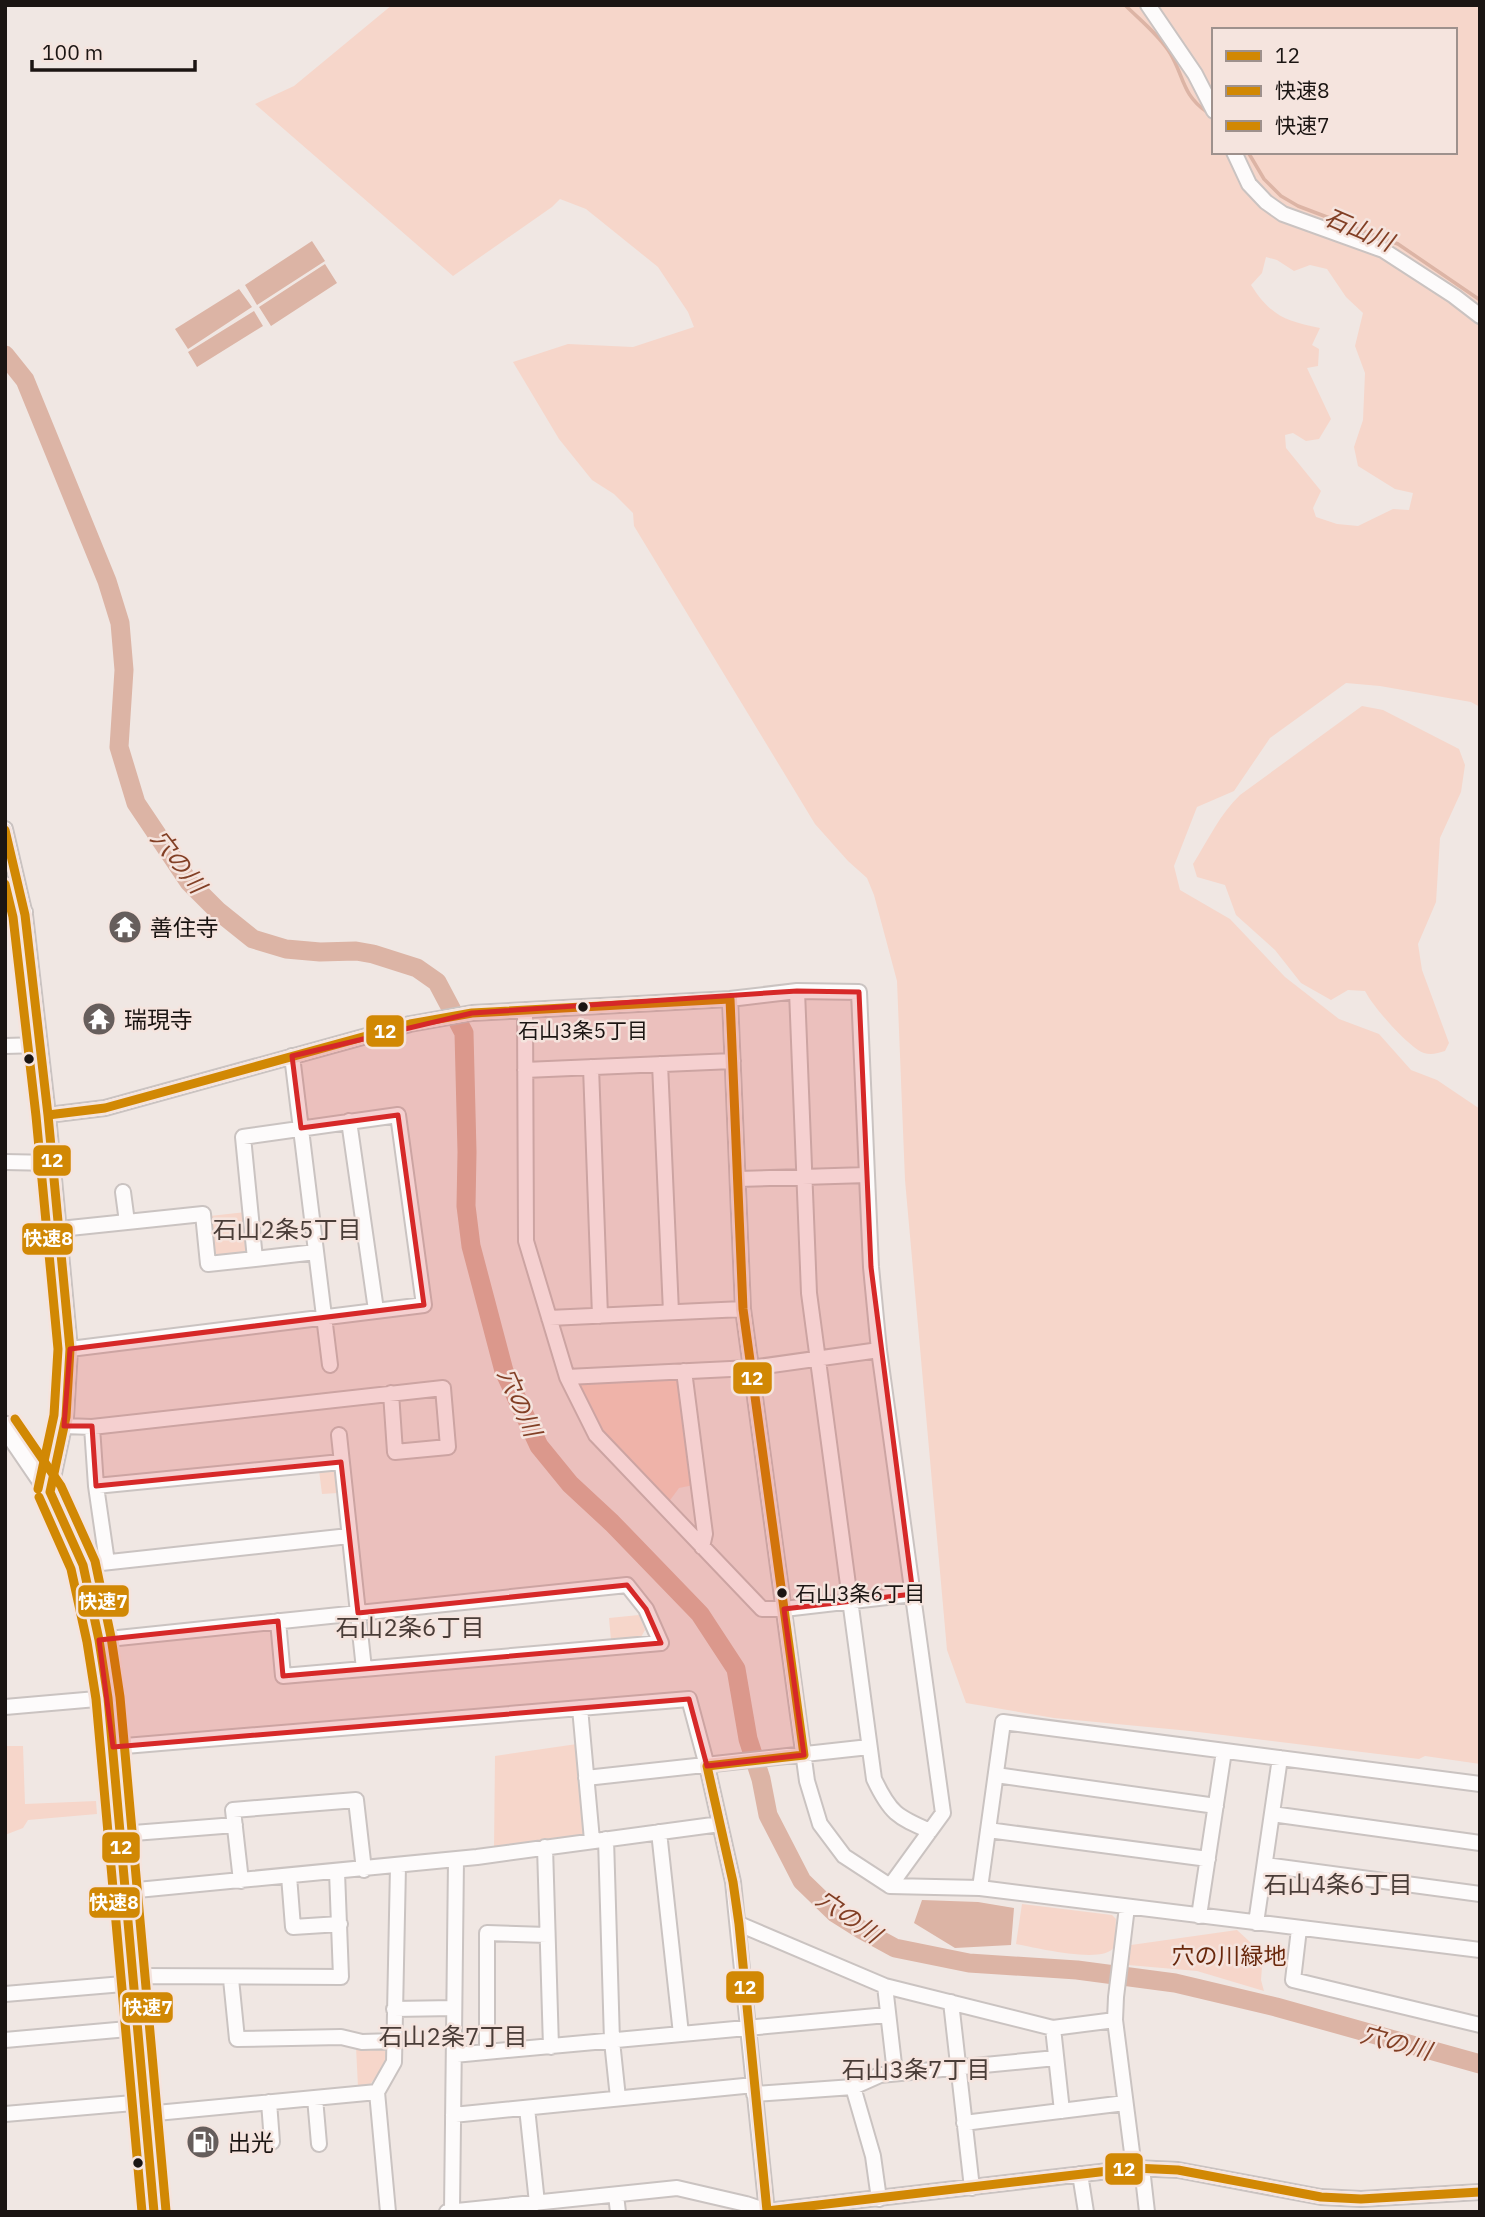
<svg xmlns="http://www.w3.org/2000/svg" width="1485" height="2217" font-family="'IBM Plex Sans','Noto Sans JP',sans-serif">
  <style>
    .green { fill: #f6d6ca; fill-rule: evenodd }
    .water { fill: #dcb4a5 }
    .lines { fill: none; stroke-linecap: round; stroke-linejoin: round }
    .stream { stroke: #dcb4a5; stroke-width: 3.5 }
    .river { stroke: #dcb4a5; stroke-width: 19 }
    .minor-casing { stroke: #cac3c1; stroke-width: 18 }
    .highway-casing { stroke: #cac3c1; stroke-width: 23 }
    .minor { stroke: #fdfbfb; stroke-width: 14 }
    .highway { stroke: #fdfbfb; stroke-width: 19 }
    .bus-1-casing { stroke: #f5e4de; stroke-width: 14 }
    .bus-2-casing { stroke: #f5e4de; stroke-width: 14 }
    .bus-3-casing { stroke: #f5e4de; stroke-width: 14 }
    .bus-1 { stroke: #d18804; stroke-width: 9 }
    .bus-2 { stroke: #d18804; stroke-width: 9 }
    .bus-3 { stroke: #d18804; stroke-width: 9 }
    .marked { fill: #d62828; fill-opacity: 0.2; stroke: #d62828; stroke-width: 5; stroke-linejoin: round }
    .bus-dot { fill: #1b1513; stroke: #f5e4de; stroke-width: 2.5 }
    .labels { text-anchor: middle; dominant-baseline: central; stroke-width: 5; stroke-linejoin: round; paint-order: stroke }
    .bus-label { font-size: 21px; fill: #1b1513; stroke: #f5e4de }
    .poi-label { font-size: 23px; fill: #1b1513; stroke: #f5e4de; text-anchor: start }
    .park-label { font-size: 23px; fill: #69280c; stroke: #f5e4de }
    .water-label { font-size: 24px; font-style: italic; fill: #823f25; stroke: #f5e4de }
    .neighbourhood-label { font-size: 24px; fill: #4a3d38; stroke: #f5e4de }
    .line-badge { stroke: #f5e4de; stroke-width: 2.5 }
    .badge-label { font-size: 19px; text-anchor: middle; font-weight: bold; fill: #fff }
  </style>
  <rect width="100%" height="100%" fill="#f0e7e3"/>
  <path class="green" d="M392 5H1480V707L1471 702 1380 686 1346 683 1270 738 1234 791 1197 807 1174 866 1180 890 1230 919 1285 977 1339 1019 1379 1034 1411 1070 1437 1080 1480 1109V1764L1425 1756 1419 1759 1190 1731 1054 1718 966 1703 947 1650 905 1180 897 981 874 895 867 878 848 861 815 824 634 526 633 513 614 494 592 480 559 439 513 362 568 344 633 347 694 327 688 312 658 267 586 209 560 199 552 207 453 276 255 104 294 86ZM1214 30H1455V152H1214ZM1266 257 1277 260 1294 271 1310 265 1327 269 1346 297 1363 313 1355 346 1365 373 1363 420 1354 447 1358 466 1395 489 1413 493 1409 510 1393 509 1358 526 1337 524 1316 517 1313 508 1321 491 1286 448 1285 435 1293 433 1306 441 1319 439 1331 419 1307 368 1318 366 1319 349 1312 345 1320 328C1285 321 1271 316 1251 285L1262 273Z
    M1362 706 1383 710 1459 749 1465 765 1461 792 1440 838 1436 902 1418 944 1422 970 1449 1043 1445 1051C1436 1054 1426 1056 1418 1050 1402 1039 1374 1008 1365 991L1348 990 1331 1000 1301 983 1275 950 1236 915 1225 885 1197 877 1193 864C1208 840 1220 814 1240 795Z
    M246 1212 250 1253 215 1257 210 1216Z
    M677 1376 680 1380 694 1485 679 1488 668 1503 602 1431 576 1382Z
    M331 1469 336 1472 338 1493 322 1494 319 1470Z
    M639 1615 645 1630 641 1637 611 1640 609 1618Z
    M577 1744 586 1826 583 1834 494 1850 495 1756Z
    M5 1746H23L25 1804 96 1801 97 1814 28 1820 23 1828 5 1835Z
    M1022 1904 1112 1915 1116 1919C1115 1927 1117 1941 1114 1947 1104 1965 1033 1947 1016 1944Z
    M1237 1930 1263 1954 1261 1980 1264 1991 1197 1971 1128 1965 1131 1945Z
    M356 2047 385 2048 387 2063 368 2087H358Z"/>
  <path class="water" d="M312 241 325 261 257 305 245 285Z
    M325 264 337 283 271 326 259 307Z
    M239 289 252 307 188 349 175 329Z
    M254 311 263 326 197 367 188 352Z
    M922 1900 978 1902 1014 1908 1011 1945 955 1948 914 1923Z"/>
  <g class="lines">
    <path class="stream" d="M1125 5C1140 20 1159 35 1170 53 1184 76 1182 95 1207 112
      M1248 152 1264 179 1281 196 1298 206 1398 244 1480 300"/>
    <path class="river" d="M5 355 25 380 107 581 120 623 124 670 119 747 136 803 189 882 218 911 253 939 286 949 320 952 356 951 373 954 417 968 437 982 464 1033 467 1152 466 1206 471 1246 504 1371 539 1446 570 1484 612 1523 700 1614 736 1669 748 1739 761 1779 768 1815 802 1881 835 1913 862 1930 895 1948 969 1963 1077 1970 1175 1983 1276 2007 1480 2064"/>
    <defs>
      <path id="minor" d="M1148 5 1195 74 1214 111
        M1234 152 1249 184 1266 202 1283 214 1383 250 1454 296 1480 316
        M5 829 25 915 48 1115 70 1349 66 1417 50 1492
        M5 910 25 912
        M797 991 809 1293 874 1779C890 1813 897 1817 930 1831
        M730 999 743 1309 807 1781 820 1824 844 1856 890 1886 980 1888 1480 1950
        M525 1010 526 1241 567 1377 596 1435 762 1609H784L913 1594
        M5 1046 40 1045
        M292 1056 330 1365
        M660 1064 671 1312
        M591 1067 600 1316
        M525 1070 733 1061
        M48 1115 105 1108 410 1024 472 1013 730 999 797 991 859 992 871 1267 879 1350 943 1813 890 1886
        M349 1121 376 1310
        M5 1162 53 1163
        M738 1179 867 1175
        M127 1222 203 1214 208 1264 255 1259
        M60 1229 127 1222 123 1192
        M549 1318 743 1309
        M70 1349 424 1305 398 1115 243 1137 255 1259 316 1252
        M684 1371 705 1534 702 1547
        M567 1377 751 1368 879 1350
        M64 1426 92 1427 96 1486 107 1562
        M92 1427 443 1388 448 1447 395 1452 391 1393
        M339 1435 364 1669
        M96 1486 341 1462
        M83 1565 349 1536
        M99 1640 627 1585 646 1609 661 1643 283 1676 278 1621
        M5 1707 108 1698
        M580 1708 592 1840
        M113 1747 689 1699 707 1766 733 1882 767 2212
        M996 1775 1216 1806
        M586 1778 869 1747
        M1272 1814 1480 1843
        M988 1830 1208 1859
        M659 1832 681 2034
        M121 1834 235 1825
        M606 1839 612 2041 618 2098
        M545 1847 551 2047
        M1265 1865 1480 1894
        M289 1876 293 1927 340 1924
        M241 1881 233 1810 356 1800 364 1870
        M980 1888 1003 1722 1480 1784
        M127 1891 477 1857 720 1824
        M1127 1907 1116 1997 1115 2020 1134 2168
        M1199 1916 1224 1751
        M1256 1923 1280 1758
        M739 1924 885 1986 1053 2028 1115 2020
        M1299 1929 1293 1980 1480 2025
        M134 1976 341 1977 337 1872
        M231 1979 237 2039 341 2037 362 2042 394 2041
        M885 1986 895 2073
        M5 1994 135 1983
        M951 2002 972 2188
        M394 2009 454 2008
        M1053 2028 1062 2111
        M5 2040 139 2028
        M487 2052V1933L547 1935
        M454 2055 887 2015
        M853 2087 873 2156 879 2199
        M754 2094 853 2087 880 2075 1056 2058
        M315 2098 319 2144
        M269 2102 272 2142
        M527 2108 537 2203
        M5 2114 145 2102
        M146 2114 377 2092
        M453 2115 754 2085
        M964 2123 1125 2103
        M1142 2168 1147 2212
        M1080 2174 1086 2212
        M616 2195 618 2212
        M452 2211 456 1860
        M388 2212 377 2092 394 2062 398 1866
        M447 2212 677 2188 746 2204 767 2211 1134 2168 1178 2170 1321 2197 1361 2199 1480 2192"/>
      <path id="highway" d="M5 1426 50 1492 83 1565 99 1640 108 1698 123 1858 154 2212"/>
    </defs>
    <use href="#minor" class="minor-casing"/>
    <use href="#highway" class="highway-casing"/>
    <use href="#minor" class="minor"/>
    <use href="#highway" class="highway"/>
    <defs>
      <path id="bus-1" d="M5 830 25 915 48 1115 70 1349 66 1417 50 1492
        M730 999 743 1309 804 1755
        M48 1115 105 1108 410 1024 472 1013 730 999
        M50 1492 83 1565 99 1640 108 1698 154 2212
        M707 1766 733 1882 739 1924 767 2211
        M707 1766 804 1755
        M767 2211 1134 2168 1178 2170 1321 2197 1361 2199 1480 2192"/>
      <path id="bus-2" d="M5 884 13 917 36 1116 58 1349 54 1415 38 1489
        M39 1497 71 1569 87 1642 96 1699 142 2212"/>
      <path id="bus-3" d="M15 1419 61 1486 95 1561 111 1637 120 1697 166 2211"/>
    </defs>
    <use href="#bus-1" class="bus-1-casing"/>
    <use href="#bus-2" class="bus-2-casing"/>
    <use href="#bus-3" class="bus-3-casing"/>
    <use href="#bus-1" class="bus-1"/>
    <use href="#bus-2" class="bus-2"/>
    <use href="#bus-3" class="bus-3"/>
  </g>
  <path class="marked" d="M797 991 859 992 871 1267 913 1594 784 1609 804 1755 707 1766 689 1699 113 1747 99 1640 278 1621 283 1676 661 1643 646 1609 627 1585 358 1613 341 1462 96 1486 92 1426H64L70 1349 424 1305 398 1115 301 1128 292 1056 472 1013Z"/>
  <defs>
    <symbol id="temple-disc" viewBox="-11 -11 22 22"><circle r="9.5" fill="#665e5c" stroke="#f5e4de"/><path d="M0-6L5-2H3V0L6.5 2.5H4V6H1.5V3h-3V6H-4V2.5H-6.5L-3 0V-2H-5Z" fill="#fff"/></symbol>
    <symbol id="fuel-disc" viewBox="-11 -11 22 22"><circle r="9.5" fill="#665e5c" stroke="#f5e4de"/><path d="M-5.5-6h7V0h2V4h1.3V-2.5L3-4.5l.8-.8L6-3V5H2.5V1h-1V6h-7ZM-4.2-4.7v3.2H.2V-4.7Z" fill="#fff"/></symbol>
  </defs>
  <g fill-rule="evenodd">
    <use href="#temple-disc" x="106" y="908" width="38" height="38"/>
    <use href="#temple-disc" x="80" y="1000" width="38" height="38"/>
    <use href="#fuel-disc" x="184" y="2123" width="38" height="38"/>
  </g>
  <g class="bus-dot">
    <circle cx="583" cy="1007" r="6"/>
    <circle cx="29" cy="1059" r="6"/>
    <circle cx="782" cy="1593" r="6"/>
    <circle cx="138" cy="2163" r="6"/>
  </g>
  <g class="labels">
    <g class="bus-label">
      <text x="583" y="1030">石山3条5丁目</text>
      <text x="795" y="1593" text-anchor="start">石山3条6丁目</text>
    </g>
    <g class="poi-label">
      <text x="150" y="927">善住寺</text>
      <text x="124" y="1019">瑞現寺</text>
      <text x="228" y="2142">出光</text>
    </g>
    <g class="park-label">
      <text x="1229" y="1955">穴の川緑地</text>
    </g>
    <g class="water-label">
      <text transform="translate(1359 229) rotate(23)">石山川</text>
      <text transform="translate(179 861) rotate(52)">穴の川</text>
      <text transform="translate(520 1402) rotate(66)">穴の川</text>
      <text transform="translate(849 1916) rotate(35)">穴の川</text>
      <text transform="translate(1396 2042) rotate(15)">穴の川</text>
    </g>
    <g class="neighbourhood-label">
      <text x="287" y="1229">石山2条5丁目</text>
      <text x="410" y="1627">石山2条6丁目</text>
      <text x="1338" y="1884">石山4条6丁目</text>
      <text x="453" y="2036">石山2条7丁目</text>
      <text x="916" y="2069">石山3条7丁目</text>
    </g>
  </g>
  <g class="line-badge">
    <rect x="365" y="1014" width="40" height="34" rx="7" fill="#d18804"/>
    <rect x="32" y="1144" width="40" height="33" rx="7" fill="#d18804"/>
    <rect x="21" y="1222" width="53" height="34" rx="7" fill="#d18804"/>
    <rect x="732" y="1361" width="41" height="34" rx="7" fill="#d18804"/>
    <rect x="77" y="1584" width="53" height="34" rx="7" fill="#d18804"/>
    <rect x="101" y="1831" width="40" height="33" rx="7" fill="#d18804"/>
    <rect x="88" y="1886" width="53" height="33" rx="7" fill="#d18804"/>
    <rect x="725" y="1970" width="40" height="34" rx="7" fill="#d18804"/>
    <rect x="121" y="1991" width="53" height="33" rx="7" fill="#d18804"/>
    <rect x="1104" y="2152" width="40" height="34" rx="7" fill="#d18804"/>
  </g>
  <g class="badge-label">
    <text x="385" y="1038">12</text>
    <text x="52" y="1167">12</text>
    <text x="48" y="1245">快速8</text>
    <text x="752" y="1385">12</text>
    <text x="103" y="1608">快速7</text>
    <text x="121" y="1854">12</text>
    <text x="114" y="1909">快速8</text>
    <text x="745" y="1994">12</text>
    <text x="148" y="2014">快速7</text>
    <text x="1124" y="2176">12</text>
  </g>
  <rect width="1485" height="2217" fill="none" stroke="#1b1513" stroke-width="14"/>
  <rect x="1212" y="28" width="245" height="126" fill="#f5e4de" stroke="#9e918d" stroke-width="2"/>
  <rect x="1226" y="51" width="35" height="10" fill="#d18804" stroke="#9e918d" stroke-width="2"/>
  <text x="1275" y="63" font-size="21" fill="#1b1513">12</text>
  <rect x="1226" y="86" width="35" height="10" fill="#d18804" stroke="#9e918d" stroke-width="2"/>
  <text x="1275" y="98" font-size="21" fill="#1b1513">快速8</text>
  <rect x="1226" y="121" width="35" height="10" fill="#d18804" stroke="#9e918d" stroke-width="2"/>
  <text x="1275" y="133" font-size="21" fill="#1b1513">快速7</text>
  <path d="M32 60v10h163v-10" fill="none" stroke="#1b1513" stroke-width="3.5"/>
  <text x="42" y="60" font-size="21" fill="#1b1513" stroke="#f5e4de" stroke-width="5" paint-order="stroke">100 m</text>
</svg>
